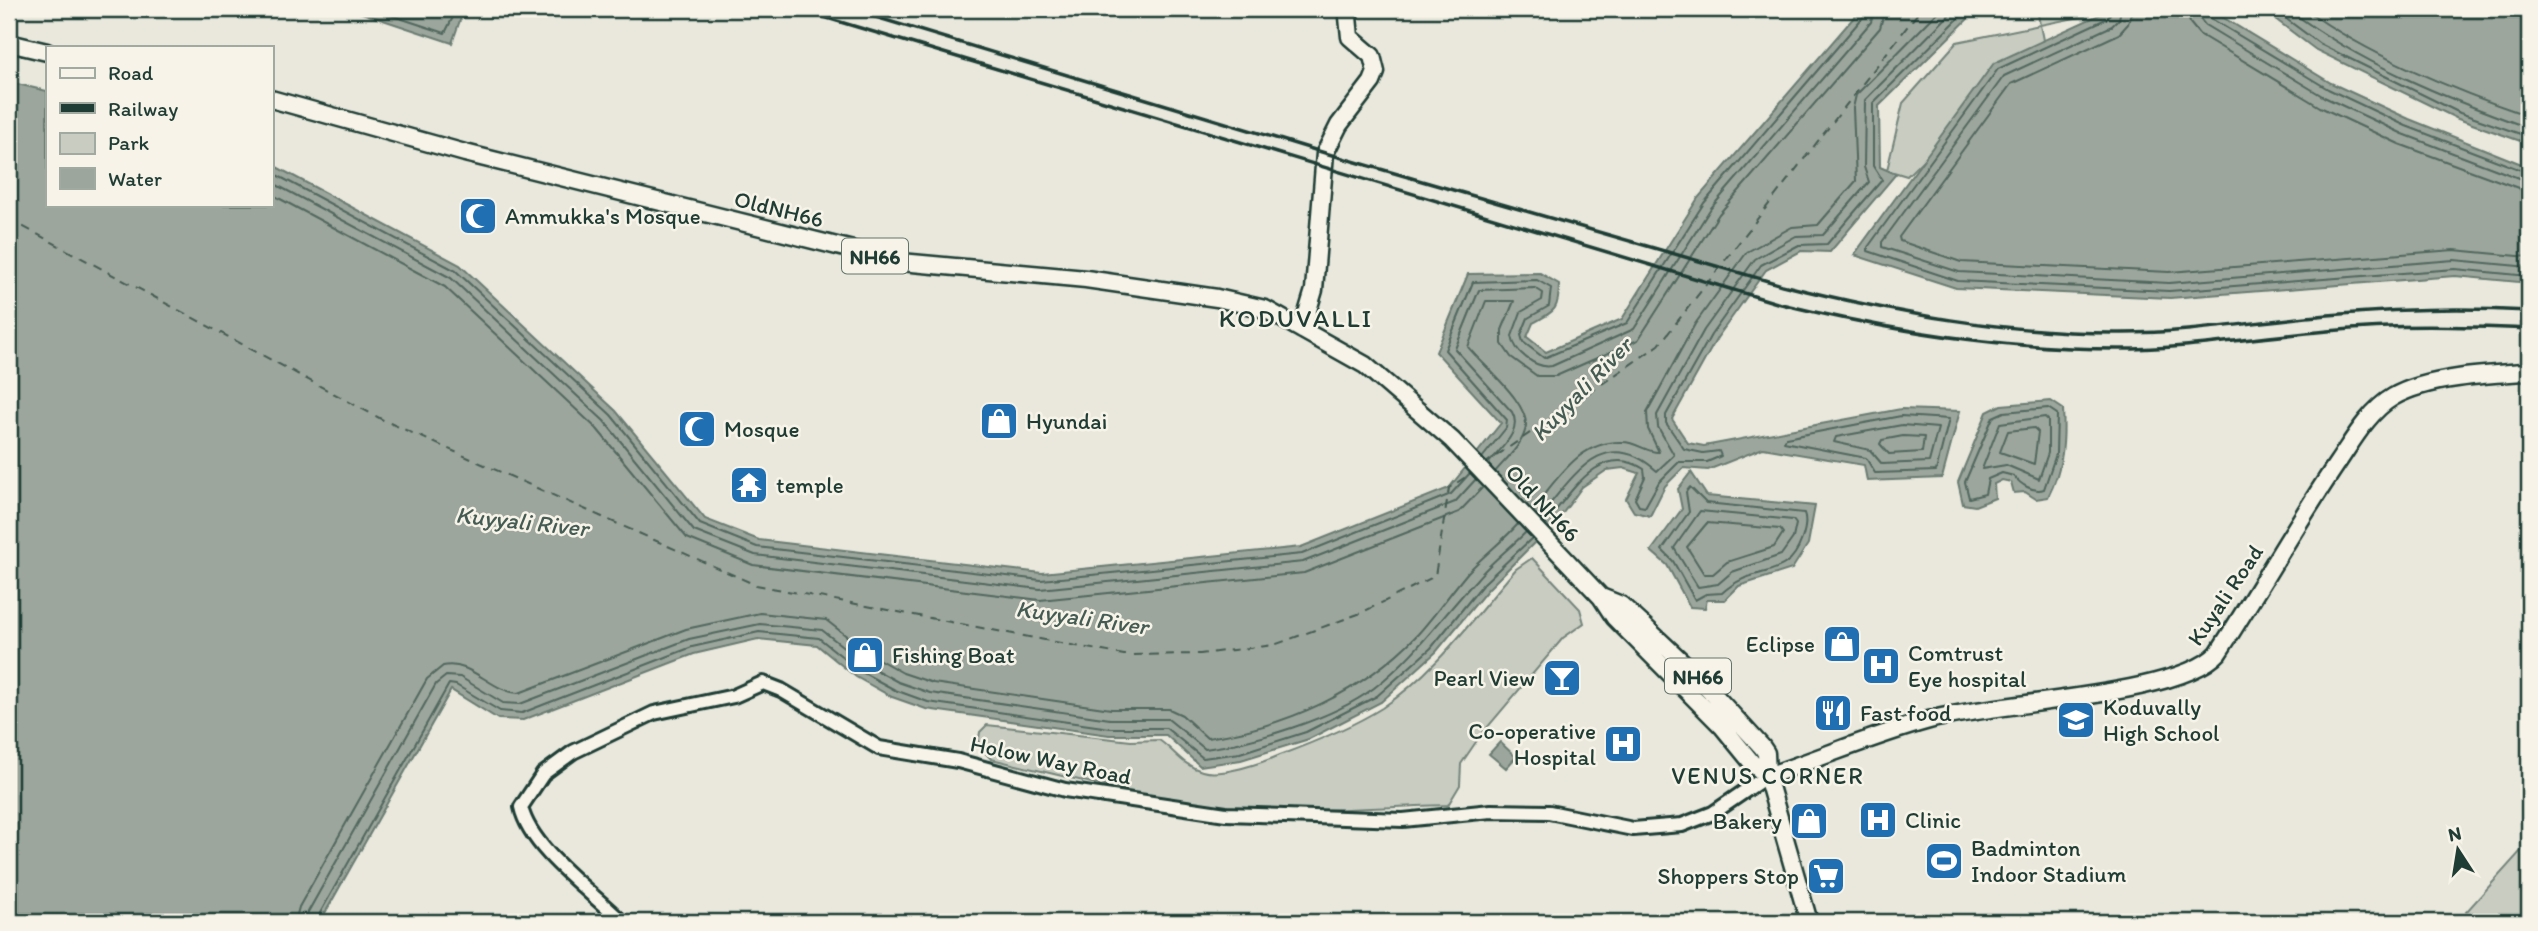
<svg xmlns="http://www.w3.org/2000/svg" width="2538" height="931" font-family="Itim,sans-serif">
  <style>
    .green { fill: #c8ccc1; stroke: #74847a; stroke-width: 2 }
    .water { fill: #9ca69c; stroke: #6a7c72; stroke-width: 2 }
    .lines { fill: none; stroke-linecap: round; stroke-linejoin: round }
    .shore { stroke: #51675e; stroke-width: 2 }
    .ferry { stroke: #445c53; stroke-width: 2; stroke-dasharray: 9 7; stroke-linecap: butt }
    .minor-casing { stroke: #1f3d34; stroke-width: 18 }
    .major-casing { stroke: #1f3d34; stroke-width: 21 }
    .minor { stroke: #f7f3e8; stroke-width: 12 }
    .major { stroke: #f7f3e8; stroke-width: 16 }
    .rail { stroke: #1f3d34; stroke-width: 3.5 }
    .labels { text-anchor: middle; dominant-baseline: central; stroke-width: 5; stroke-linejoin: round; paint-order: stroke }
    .shield { fill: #f7f3e8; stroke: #60746a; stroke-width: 2 }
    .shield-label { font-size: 21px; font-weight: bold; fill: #1f3d34 }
    .street-label { font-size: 23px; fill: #1f3d34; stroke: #f7f3e8 }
    .poi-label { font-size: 23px; fill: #1f3d34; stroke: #f7f3e8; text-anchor: start }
    .water-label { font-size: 24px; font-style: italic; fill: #445c53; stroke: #f7f3e8 }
    .neighbourhood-label { font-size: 24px; letter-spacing: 2px; fill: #1f3d34; stroke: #f7f3e8 }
    .quarter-label { font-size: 26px; letter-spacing: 2px; fill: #1f3d34; stroke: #f7f3e8 }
  </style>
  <rect width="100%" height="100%" fill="#eae8dd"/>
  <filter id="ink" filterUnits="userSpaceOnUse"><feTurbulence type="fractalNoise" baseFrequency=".0143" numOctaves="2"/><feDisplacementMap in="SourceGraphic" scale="14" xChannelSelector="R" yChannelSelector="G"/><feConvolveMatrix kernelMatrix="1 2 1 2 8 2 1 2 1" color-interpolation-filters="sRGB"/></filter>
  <g filter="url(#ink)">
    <path class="green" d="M2037 9H2083L2085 16 2040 25 2043 40 1907 176 1887 170 1903 103 1957 42 2040 25Z
      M1532 558 1580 609 1584 623 1563 638 1480 736 1461 764 1460 785 1448 805C1375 807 1298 814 1225 807 1147 799 1068 777 991 759L978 745 980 732 987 725 1131 741 1159 740C1174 750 1183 766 1202 771 1221 777 1262 763 1280 755 1315 742 1350 728 1382 708 1435 673 1475 616 1516 569Z
      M2529 842V922H2474L2466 912Z"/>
    <path class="water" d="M350 9H464L452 43Z
      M1861 9H1978L1879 106 1880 167 1896 174 1830 252 1801 251 1766 270 1717 338 1672 419 1688 443 1704 446 1901 409 1960 411 1942 478 1867 481 1864 465 1763 448 1708 470 1683 468 1665 486 1650 516 1634 512 1626 499 1639 473 1623 468 1607 470 1582 487 1560 517 1488 589 1436 652 1381 702 1309 739 1241 760 1200 766 1166 735H1109L926 709 892 697 856 677 817 645 758 639 694 654 523 720 498 719 451 690 320 922H9V82L47 91V205H271V164L460 265 616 411 705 519 759 540 1042 573 1301 547 1449 488 1501 423 1436 352 1468 274 1540 273 1559 284C1559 310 1555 311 1533 323L1527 337 1546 352 1622 319 1698 198Z
      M2112 9H2209L2331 83 2409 119 2529 167V283L2455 276 2170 298 1956 288 1854 255 1994 63Z
      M2262 9H2529V144L2458 119 2316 50Z
      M2051 401 2063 409C2065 441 2063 468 2048 497L2036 499 2025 492 2014 493 2011 482 2002 480 1994 484 1995 498 1975 506 1963 504 1958 482 1987 412 2001 405Z
      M1691 472 1707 496 1815 506 1808 544 1792 569 1739 586 1725 600H1707L1705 608 1690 607 1667 565 1651 551 1682 509 1678 489Z
      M1500 742 1516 757 1506 768 1489 754Z"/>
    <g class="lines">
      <path class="shore" d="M372 9 445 33 457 9
        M2112 9 2108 18 1998 69 1868 247V251L1958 281 2169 291 2455 269 2529 276
        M2121 9 2119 19 2112 26 2004 76 1882 242V247L1959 272 2169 283 2454 260 2529 267
        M2132 9 2128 24 2119 34 2011 84 1899 237 1900 241 1961 262 2169 272 2454 250 2529 257
        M2187 9 2190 23 2199 34 2320 107 2399 144 2529 192
        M2198 9 2200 19 2205 25 2324 97 2403 134 2529 182
        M2207 9 2210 18 2328 89 2406 126 2529 173
        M2273 9 2320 44 2460 113 2529 137
        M2288 9C2359 63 2445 98 2529 128
        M2305 9C2365 54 2458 92 2529 116
        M271 172 456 271 611 415 700 524 757 547 1041 580 1302 554 1451 494 1470 473
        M271 182 451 278 604 421 694 531 755 555 1040 589 1303 562 1455 502 1476 479
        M271 194 445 287 597 429 687 538 753 565 1040 600 1304 573 1459 512 1483 487
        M2048 408 2057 414 2056 454 2044 489C2033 493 2020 484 2014 476L2002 473 1988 479 1985 494 1969 498 1965 482 1993 417 2004 412Z
        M1901 416 1949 419 1936 471 1875 473 1866 458 1784 442 1786 438Z
        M2045 417 2048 420V453L2039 479 2006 465 1982 469 2000 423Z
        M1902 425 1938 428 1929 462 1882 464 1870 450 1834 442 1836 437Z
        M2034 428 2038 432 2034 464 2000 452 2008 431Z
        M1903 436 1924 437 1922 452 1889 454 1880 444 1882 440Z
        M1482 458 1506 428 1507 420 1445 350 1473 282 1537 280 1551 288 1549 306 1528 318 1521 335 1523 342 1544 358 1627 323 1704 203 1864 16 1866 9
        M1488 464C1500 449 1523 431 1512 412L1455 349 1479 290 1535 288 1543 293 1542 300 1521 312 1512 336C1514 352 1536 369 1552 366L1634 329 1711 208 1871 22 1875 9
        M1495 472C1505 460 1521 446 1525 431 1534 406 1483 366 1468 347L1486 301H1514L1502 330V344L1511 357 1537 376H1556L1638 340 1719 214 1880 28 1885 9
        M1690 487 1706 503 1804 513C1809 526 1799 554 1786 563 1766 577 1747 570 1722 593L1706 594 1695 600 1673 561 1662 550 1689 512 1686 492Z
        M1531 510C1558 480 1578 440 1623 442 1636 442 1648 453 1659 452L1648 429 1647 412 1695 324 1747 252 1792 227 1818 225 1856 181 1853 108 1856 95 1941 9
        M1700 511 1793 520 1796 524 1793 538 1781 555 1732 572 1718 584 1698 587 1674 548Z
        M1539 517C1572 479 1603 422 1657 471L1674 455 1658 427 1657 415 1704 330 1755 259 1796 236 1823 235 1869 182 1864 167 1865 100 1955 9
        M1707 523 1780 529 1783 533 1774 547 1727 562 1713 574H1704L1687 547Z
        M1545 524C1569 496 1599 440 1644 469L1645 477 1635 499 1639 506 1645 507 1659 482 1679 462H1707L1721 456 1719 451 1703 453 1684 449 1666 423V415L1711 335 1761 265 1799 245 1827 244 1882 180 1873 166V103L1968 9
        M295 922 299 907 427 679 443 666C472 660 491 692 519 693L686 629 760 613 826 620 871 655 903 673 933 683 1111 709H1169L1182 715 1207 738C1286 727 1363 692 1418 634 1436 614 1451 592 1468 572 1484 555 1503 541 1518 524
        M306 922 308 912 436 684 446 676 460 677 503 703 520 704 689 639 760 624 822 630 865 664 898 682 930 693 1110 719H1168L1205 749C1255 742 1333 719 1374 688 1414 657 1442 617 1476 580 1491 562 1510 548 1526 532
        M315 922 449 684 456 685 500 711 522 713 692 647 759 632 819 638 860 671 895 690 928 702 1110 728H1166L1203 758 1240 753 1306 732 1377 696 1431 648 1483 584 1532 538"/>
      <path class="ferry" d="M9 219 383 420 756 585 1124 655 1200 654 1274 645 1361 613 1435 576 1449 488 1473 472
        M1483 465 1659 345 1921 9"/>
      <defs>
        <path id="minor" d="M622 922C592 892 530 849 521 807L543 774 573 752 654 713 734 696 763 683 781 690 879 748 958 761 1065 790 1226 814 1403 820 1491 811 1549 812 1633 829 1682 825 1713 813 1767 776"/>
        <path id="major" d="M9 43 47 52
          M271 99 465 153 901 262 1086 279 1217 298 1265 309 1365 365 1452 440 1601 597 1614 617 1722 726 1753 764 1767 776
          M1302 330 1314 290 1325 153 1339 125 1372 82 1376 72 1372 56 1350 37 1348 17 1352 9
          M1601 597 1621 605 1644 626 1694 673 1762 747 1766 753 1767 776 1809 922
          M1767 776C1821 758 1874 735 1929 720 1993 702 2179 697 2218 653 2259 590 2296 524 2338 462 2353 440 2369 411 2393 397 2427 377 2490 374 2529 372"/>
      </defs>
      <use href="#minor" class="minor-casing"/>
      <use href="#major" class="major-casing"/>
      <use href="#minor" class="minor"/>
      <use href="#major" class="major"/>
      <path class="rail" d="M797 9 1777 303C1890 331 2001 349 2117 349 2188 349 2258 337 2328 331 2395 324 2463 326 2529 329
        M849 9 1325 153 1782 285C1894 313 2006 334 2122 333 2191 333 2259 321 2328 315 2394 309 2463 307 2529 311"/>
    </g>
  </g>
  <defs>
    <symbol id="mosque-square" viewBox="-11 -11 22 22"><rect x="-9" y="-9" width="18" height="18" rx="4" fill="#1f6fb2" stroke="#f7f3e8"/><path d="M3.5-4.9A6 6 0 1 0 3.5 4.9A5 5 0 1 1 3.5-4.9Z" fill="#fff"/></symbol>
    <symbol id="shop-square" viewBox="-11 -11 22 22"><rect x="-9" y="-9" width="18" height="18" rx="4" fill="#1f6fb2" stroke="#f7f3e8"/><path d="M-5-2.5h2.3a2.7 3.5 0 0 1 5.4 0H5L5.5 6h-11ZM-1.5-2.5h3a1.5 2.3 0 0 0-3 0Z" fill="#fff"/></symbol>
    <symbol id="temple-square" viewBox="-11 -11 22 22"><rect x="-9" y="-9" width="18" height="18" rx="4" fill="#1f6fb2" stroke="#f7f3e8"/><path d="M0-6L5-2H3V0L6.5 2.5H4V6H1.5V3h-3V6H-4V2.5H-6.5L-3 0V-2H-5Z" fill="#fff"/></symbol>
    <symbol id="hospital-square" viewBox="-11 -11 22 22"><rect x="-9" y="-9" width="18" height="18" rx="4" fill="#1f6fb2" stroke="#f7f3e8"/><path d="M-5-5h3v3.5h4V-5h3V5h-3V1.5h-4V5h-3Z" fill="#fff"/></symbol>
    <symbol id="bar-square" viewBox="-11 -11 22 22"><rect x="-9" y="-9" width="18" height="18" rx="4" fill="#1f6fb2" stroke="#f7f3e8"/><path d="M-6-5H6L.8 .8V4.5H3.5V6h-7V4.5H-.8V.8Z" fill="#fff"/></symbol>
    <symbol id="restaurant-square" viewBox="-11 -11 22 22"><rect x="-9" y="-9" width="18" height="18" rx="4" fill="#1f6fb2" stroke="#f7f3e8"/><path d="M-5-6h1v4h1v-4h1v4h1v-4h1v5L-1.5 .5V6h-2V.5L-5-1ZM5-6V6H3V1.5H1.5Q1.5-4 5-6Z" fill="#fff"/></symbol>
    <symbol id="school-square" viewBox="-11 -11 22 22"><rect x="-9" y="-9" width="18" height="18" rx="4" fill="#1f6fb2" stroke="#f7f3e8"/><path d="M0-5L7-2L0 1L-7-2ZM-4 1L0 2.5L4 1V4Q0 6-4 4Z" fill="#fff"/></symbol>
    <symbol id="stadium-square" viewBox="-11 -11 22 22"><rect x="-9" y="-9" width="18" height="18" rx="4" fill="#1f6fb2" stroke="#f7f3e8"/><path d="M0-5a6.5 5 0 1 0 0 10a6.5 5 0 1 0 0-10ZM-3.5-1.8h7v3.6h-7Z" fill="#fff"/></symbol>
    <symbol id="supermarket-square" viewBox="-11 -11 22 22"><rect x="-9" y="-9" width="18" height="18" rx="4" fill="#1f6fb2" stroke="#f7f3e8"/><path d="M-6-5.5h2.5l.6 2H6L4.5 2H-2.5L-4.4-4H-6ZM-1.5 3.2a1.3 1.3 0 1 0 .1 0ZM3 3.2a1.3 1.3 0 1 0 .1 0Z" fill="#fff"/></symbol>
  </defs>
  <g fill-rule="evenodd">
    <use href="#mosque-square" x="456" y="194" width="44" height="44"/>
    <use href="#shop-square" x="977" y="399" width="44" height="44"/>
    <use href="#mosque-square" x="675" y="407" width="44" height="44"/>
    <use href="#temple-square" x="727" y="463" width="44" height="44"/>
    <use href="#shop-square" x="1820" y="622" width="44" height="44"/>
    <use href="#shop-square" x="843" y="633" width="44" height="44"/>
    <use href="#hospital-square" x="1859" y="644" width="44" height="44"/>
    <use href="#bar-square" x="1540" y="656" width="44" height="44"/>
    <use href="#restaurant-square" x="1811" y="691" width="44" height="44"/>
    <use href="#school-square" x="2054" y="698" width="44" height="44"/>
    <use href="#hospital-square" x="1601" y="722" width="44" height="44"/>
    <use href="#hospital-square" x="1856" y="798" width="44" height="44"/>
    <use href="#shop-square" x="1787" y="799" width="44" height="44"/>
    <use href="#stadium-square" x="1922" y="839" width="44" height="44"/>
    <use href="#supermarket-square" x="1804" y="854" width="44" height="44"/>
  </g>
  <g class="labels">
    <g class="shield">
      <rect x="842" y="238.5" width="66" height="35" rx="5"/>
      <rect x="1665" y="658.5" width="66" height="35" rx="5"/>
    </g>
    <g class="shield-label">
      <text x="875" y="256">NH66</text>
      <text x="1698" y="676">NH66</text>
    </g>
    <g class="street-label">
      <text transform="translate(779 209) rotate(14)">OldNH66</text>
      <text transform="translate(1543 503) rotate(47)">Old NH66</text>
      <text transform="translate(2225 595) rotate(-56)">Kuyali Road</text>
      <text transform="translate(1051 760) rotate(12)">Holow Way Road</text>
    </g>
    <g class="poi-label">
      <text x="505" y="216">Ammukka's Mosque</text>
      <text x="1026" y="421">Hyundai</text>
      <text x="724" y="429">Mosque</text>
      <text x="776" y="485">temple</text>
      <text x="1815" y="644" text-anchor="end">Eclipse</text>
      <text x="1908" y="653">Comtrust<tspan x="1908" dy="26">Eye hospital</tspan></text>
      <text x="892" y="655">Fishing Boat</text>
      <text x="1535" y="678" text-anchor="end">Pearl View</text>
      <text x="2103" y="707">Koduvally<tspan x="2103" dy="26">High School</tspan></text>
      <text x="1860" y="713">Fast food</text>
      <text x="1596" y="731" text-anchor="end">Co-operative<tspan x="1596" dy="26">Hospital</tspan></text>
      <text x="1905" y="820">Clinic</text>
      <text x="1782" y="821" text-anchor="end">Bakery</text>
      <text x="1971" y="848">Badminton<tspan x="1971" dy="26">Indoor Stadium</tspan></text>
      <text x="1799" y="876" text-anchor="end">Shoppers Stop</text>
    </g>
    <g class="water-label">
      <text transform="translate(1581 389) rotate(-46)">Kuyyali River</text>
      <text transform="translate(522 521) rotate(6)">Kuyyali River</text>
      <text transform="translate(1082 617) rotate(8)">Kuyyali River</text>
    </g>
    <g class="neighbourhood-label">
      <text x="1768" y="775">VENUS CORNER</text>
    </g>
    <g class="quarter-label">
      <text x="1296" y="318">KODUVALLI</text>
    </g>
  </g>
  <rect width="2538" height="931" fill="none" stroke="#f7f3e8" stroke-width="35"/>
  <rect x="18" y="18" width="2503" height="896" fill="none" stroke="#1f3d34" stroke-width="2.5" filter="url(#ink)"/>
  <rect x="46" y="46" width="228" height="161" fill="#f7f3e8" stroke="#a1aaa0" stroke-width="2"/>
  <rect x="60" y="68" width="35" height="10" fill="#f7f3e8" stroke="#a1aaa0" stroke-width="2"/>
  <text x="108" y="80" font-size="21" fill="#1f3d34">Road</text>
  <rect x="60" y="103" width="35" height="10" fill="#1f3d34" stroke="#a1aaa0" stroke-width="2"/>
  <text x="108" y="116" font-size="21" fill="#1f3d34">Railway</text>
  <rect x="60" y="133" width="35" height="21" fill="#c8ccc1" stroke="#a1aaa0" stroke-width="2"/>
  <text x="108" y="150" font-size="21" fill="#1f3d34">Park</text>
  <rect x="60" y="168" width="35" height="21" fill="#9ca69c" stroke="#a1aaa0" stroke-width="2"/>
  <text x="108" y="186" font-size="21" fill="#1f3d34">Water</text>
  <g transform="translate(2458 850) rotate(348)" stroke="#f7f3e8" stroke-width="5" paint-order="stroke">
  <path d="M0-5L12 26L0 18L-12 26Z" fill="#1f3d34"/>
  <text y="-10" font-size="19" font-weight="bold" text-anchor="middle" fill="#1f3d34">N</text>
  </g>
</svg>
